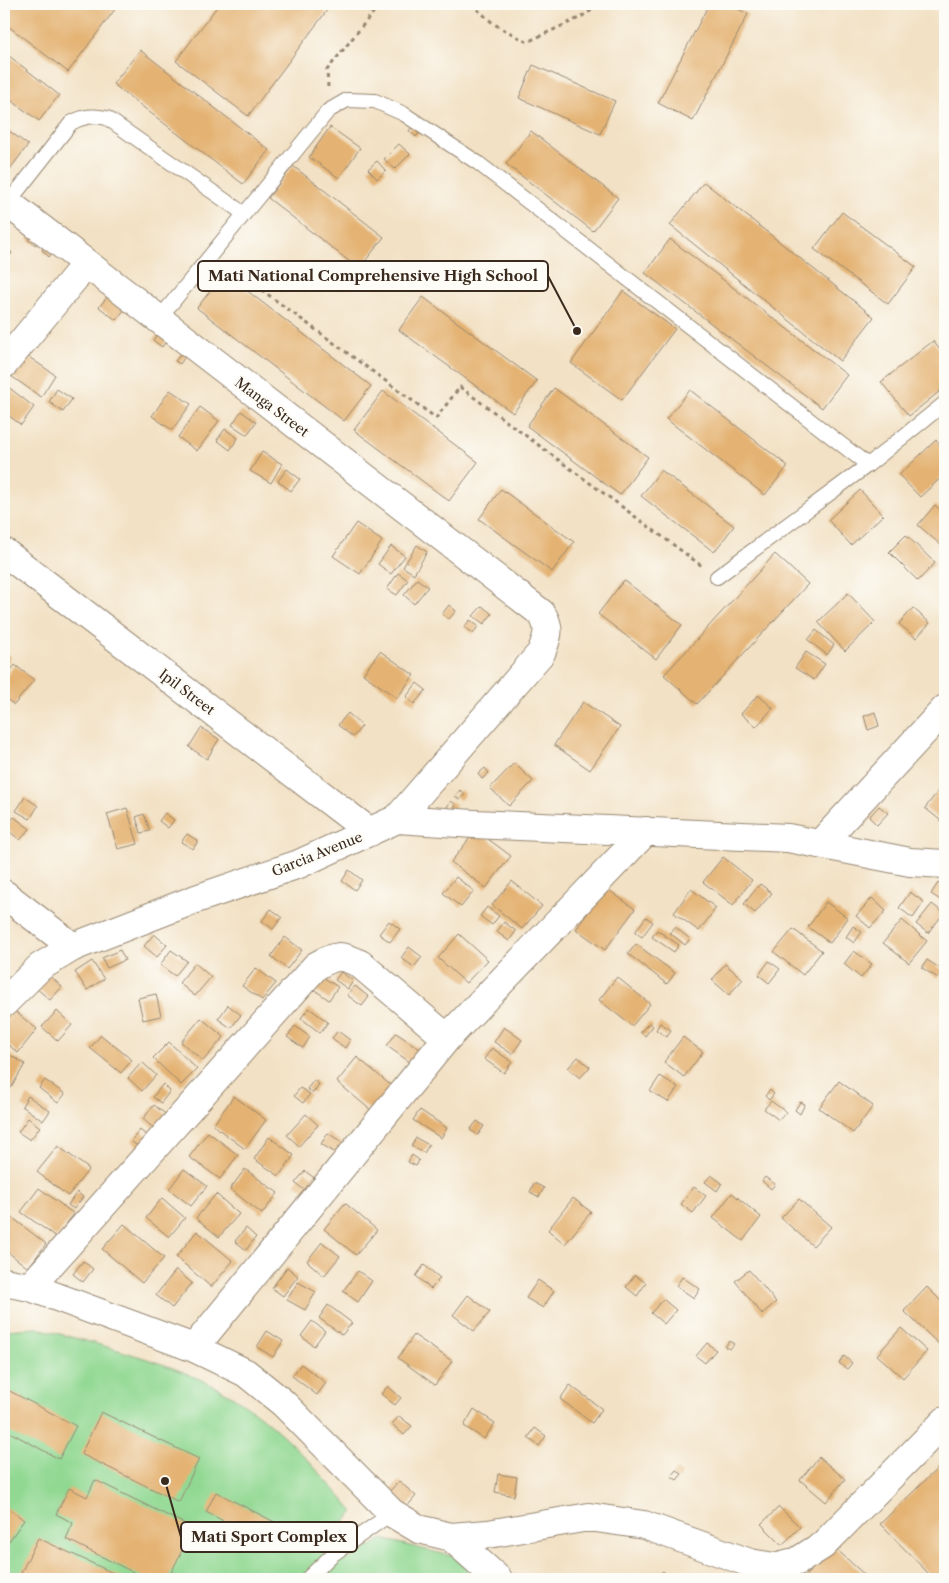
<svg xmlns="http://www.w3.org/2000/svg" width="949" height="1583" font-family="'Libre Caslon Text',serif">
  <style>
    .green { fill: #91d892; stroke: #668158 }
    .building { fill: #e4b373 }
    .lines { fill: none; stroke-linecap: round; stroke-linejoin: round }
    .service-casing { stroke: #968671; stroke-width: 16 }
    .minor-casing { stroke: #968671; stroke-width: 30 }
    .tertiary-casing { stroke: #968671; stroke-width: 30 }
    .path { stroke: #968671; stroke-width: 3; stroke-dasharray: 4 4; stroke-linecap: butt }
    .service { stroke: #fff; stroke-width: 14 }
    .minor { stroke: #fff; stroke-width: 28 }
    .tertiary { stroke: #fff; stroke-width: 28 }
    .labels { text-anchor: middle; dominant-baseline: central; stroke-width: 5; stroke-linejoin: round; paint-order: stroke }
    .street-label { font-size: 14px; fill: #3b2a1e; stroke: #fdfcf7 }
    .leader { fill: none; stroke: #3b2a1e; stroke-width: 2 }
    .callout-dot { fill: #3b2a1e; stroke: #fdfcf7; stroke-width: 2 }
    .callout { fill: #fdfcf7; stroke: #3b2a1e; stroke-width: 2 }
    .callout-label { font-size: 15px; text-anchor: middle; font-weight: bold; fill: #3b2a1e }
  </style>
  <rect width="100%" height="100%" fill="#fdfcf7"/>
  <filter id="ink" filterUnits="userSpaceOnUse"><feTurbulence type="fractalNoise" baseFrequency=".02" numOctaves="2"/><feDisplacementMap in="SourceGraphic" scale="10" xChannelSelector="R" yChannelSelector="G"/><feConvolveMatrix kernelMatrix="1 2 1 2 8 2 1 2 1" color-interpolation-filters="sRGB"/></filter>
  <filter id="wash" filterUnits="userSpaceOnUse"><feTurbulence type="fractalNoise" baseFrequency=".0096" numOctaves="4" result="noise"/><feDisplacementMap in="SourceGraphic" scale="20" xChannelSelector="R" yChannelSelector="G"/><feGaussianBlur stdDeviation="1.12" result="paint"/><feColorMatrix in="noise" values="0 0 0 0 0 0 0 0 0 0 0 0 0 0 0 0 0 1.4 0 .05"/><feComposite in="paint" operator="in"/></filter>
  <g filter="url(#wash)">
    <rect width="100%" height="100%" fill="#f2e1c4"/>
    <path class="green" d="M38 1328C102 1346 172 1361 230 1395 279 1424 317 1470 354 1512L328 1539 350 1559 382 1539 455 1557 479 1579H4V1330Z"/>
    <g id="blocks">
      <path class="building" d="M4 4H119L68 72 4 23Z
        M219 4H321L328 9 248 116 176 61Z
        M709 4H728L748 14 693 121 658 103Z
        M140 50 269 150 243 184 113 84Z
        M4 52 59 95 39 121 4 95Z
        M533 65 615 101 600 134 519 98Z
        M414 124 421 130 416 137 409 131Z
        M4 127 28 145 10 169 4 164Z
        M330 127 360 148 339 178 309 157Z
        M531 131 618 198 593 231 506 164Z
        M399 144 410 154 395 169 384 159Z
        M377 161 386 171 377 179 368 169Z
        M293 166 384 237 359 269 268 198Z
        M704 182 874 317 840 361 670 225Z
        M842 212 916 267 888 304 814 249Z
        M32 233 40 238 36 245 28 240Z
        M670 239 847 375 822 408 645 273Z
        M46 245 54 251 49 257 42 250Z
        M4 246 12 253 4 263Z
        M224 273 371 386 344 421 197 308Z
        M623 291 675 329 622 400 571 363Z
        M108 296 125 309 116 320 99 307Z
        M423 297 537 381 513 413 399 330Z
        M158 333 167 340 162 347 153 340Z
        M933 341 945 356V387L909 416 881 382Z
        M182 352 186 355 180 364 175 361Z
        M26 355 55 375 41 397 11 376Z
        M7 386 34 407 21 425 4 412V391Z
        M554 388 648 457 620 495 527 426Z
        M57 389 72 399 63 412 49 402Z
        M170 390 191 404 172 430 152 416Z
        M690 390 788 466 765 495 666 419Z
        M383 391 478 462 449 501 354 430Z
        M200 407 219 421 197 451 178 437Z
        M241 411 256 422 247 435 232 425Z
        M225 429 238 438 230 450 217 440Z
        M936 440 945 450V474L920 497 899 475Z
        M262 452 282 464 271 483 250 471Z
        M287 469 300 479 291 491 278 481Z
        M661 470 734 526 714 552 641 496Z
        M501 489 574 542 552 572 479 519Z
        M860 490 883 515 851 545 828 520Z
        M935 505 945 514V543L942 546 918 525Z
        M356 523 382 541 360 574 333 556Z
        M906 535 935 563 918 581 889 552Z
        M417 545 427 552 414 574 403 567Z
        M391 546 405 556 391 574 378 564Z
        M775 554 808 584 697 704 664 675Z
        M398 573 408 580 397 595 387 589Z
        M417 579 428 587 414 604 404 595Z
        M624 580 682 625 656 659 598 614Z
        M848 593 875 622 845 651 818 622Z
        M449 605 456 611 449 619 442 614Z
        M482 606 492 614 484 624 473 616Z
        M913 608 930 623 916 638 899 624Z
        M470 620 478 626 473 634 464 627Z
        M816 630 834 645 827 655 808 640Z
        M380 651 414 675 397 698 363 674Z
        M4 652 11 657 4 667Z
        M806 652 825 664 814 680 795 668Z
        M15 665 34 680 14 705 4 697V679Z
        M417 683 426 690 414 704 406 697Z
        M758 695 773 708 756 727 741 714Z
        M583 702 620 727 590 770 554 745Z
        M875 712 879 726 868 730 864 716Z
        M348 713 362 726 353 737 338 725Z
        M201 728 219 739 207 759 189 747Z
        M514 763 533 781 509 806 490 788Z
        M485 768 489 773 482 779 478 774Z
        M942 786 945 788V824L925 808Z
        M460 790 465 794 460 800 455 796Z
        M25 797 38 806 30 819 16 811Z
        M451 801 456 805 452 811 447 807Z
        M879 806 888 813 877 825 869 817Z
        M127 808 138 844 118 849 107 814Z
        M165 813 174 820 168 828 159 821Z
        M144 814 150 831 141 833 136 817Z
        M14 817 30 829 20 840 5 828Z
        M476 830 511 856 486 888 451 862Z
        M187 834 198 841 193 849 181 842Z
        M723 857 752 880 733 905 703 882Z
        M349 870 362 880 355 890 342 881Z
        M456 877 474 891 461 907 443 893Z
        M512 881 542 906 522 929 492 905Z
        M938 883 945 888V903L931 894Z
        M760 884 772 893 755 913 744 904Z
        M606 888 635 909 605 950 576 929Z
        M691 889 716 908 699 931 674 913Z
        M910 892 924 902 913 918 899 908Z
        M872 898 886 911 870 928 856 916Z
        M826 902 848 918 830 943 808 927Z
        M932 904 944 913 928 933 916 924Z
        M487 907 499 916 492 925 480 916Z
        M271 909 282 917 273 929 262 921Z
        M646 917 653 922 642 937 635 932Z
        M902 920 927 941 909 963 883 943Z
        M389 921 400 929 390 942 379 934Z
        M504 922 516 931 509 941 497 932Z
        M853 926 862 932 854 943 846 937Z
        M675 927 690 939 685 945 670 933Z
        M793 929 822 951 803 975 774 952Z
        M657 930 679 945 674 952 652 937Z
        M154 934 167 945 157 957 144 946Z
        M459 934 488 960 466 983 438 958Z
        M285 937 302 950 287 969 271 956Z
        M636 944 675 973 667 984 628 954Z
        M409 947 422 957 414 967 401 958Z
        M120 950 125 960 107 968 102 958Z
        M171 950 187 961 175 976 160 965Z
        M854 951 872 964 861 978 844 964Z
        M927 960 943 970 938 978 922 968Z
        M92 961 104 979 87 990 75 972Z
        M769 961 780 969 769 983 759 975Z
        M195 963 211 977 195 996 179 983Z
        M725 964 743 979 729 995 712 980Z
        M256 968 276 983 262 1000 242 986Z
        M341 972 353 981 348 989 335 980Z
        M47 973 62 987 50 1000 35 987Z
        M321 976 338 987 329 1000 312 988Z
        M617 977 650 1004 632 1026 599 1000Z
        M355 986 369 997 362 1006 347 995Z
        M156 994 161 1016 143 1020 138 998Z
        M228 1005 241 1015 231 1028 218 1019Z
        M309 1008 328 1022 320 1033 301 1018Z
        M12 1009 37 1029 18 1053 4 1041V1019Z
        M57 1011 72 1025 58 1041 42 1027Z
        M201 1018 224 1037 203 1061 181 1042Z
        M649 1023 653 1026 645 1036 640 1032Z
        M660 1023 671 1030 667 1037 656 1030Z
        M295 1026 310 1037 303 1048 287 1037Z
        M504 1027 522 1040 512 1054 494 1042Z
        M338 1031 350 1040 345 1048 332 1038Z
        M396 1033 420 1049 411 1063 387 1046Z
        M101 1035 132 1060 121 1073 90 1048Z
        M683 1037 703 1052 684 1077 664 1062Z
        M169 1042 197 1069 181 1085 153 1058Z
        M492 1048 512 1062 504 1073 484 1059Z
        M5 1052 25 1064 11 1088 4 1083Z
        M357 1057 394 1088 373 1112 337 1082Z
        M578 1057 590 1067 580 1078 568 1068Z
        M142 1062 156 1075 142 1091 128 1078Z
        M660 1076 678 1087 668 1102 650 1091Z
        M45 1080 65 1094 58 1103 39 1088Z
        M314 1080 319 1084 313 1093 307 1089Z
        M839 1081 873 1106 853 1133 819 1108Z
        M163 1084 170 1091 161 1103 153 1097Z
        M300 1088 310 1094 303 1103 294 1096Z
        M770 1090 774 1094 769 1100 765 1096Z
        M28 1096 50 1111 43 1121 22 1106Z
        M234 1096 266 1120 245 1149 213 1125Z
        M771 1101 786 1112 779 1120 764 1109Z
        M800 1102 805 1104 800 1114 795 1110Z
        M154 1105 169 1117 157 1131 143 1119Z
        M420 1110 447 1128 441 1138 413 1120Z
        M306 1114 318 1125 299 1146 287 1135Z
        M28 1118 40 1127 30 1140 18 1132Z
        M477 1121 484 1126 478 1135 470 1130Z
        M140 1130 153 1141 144 1151 131 1141Z
        M208 1132 238 1155 220 1179 189 1157Z
        M328 1133 346 1145 339 1155 321 1144Z
        M269 1137 294 1155 279 1176 254 1159Z
        M416 1138 429 1145 424 1153 411 1146Z
        M58 1146 89 1169 68 1196 37 1172Z
        M412 1155 419 1160 416 1166 408 1162Z
        M184 1169 207 1186 191 1206 169 1189Z
        M245 1169 278 1193 262 1214 230 1189Z
        M305 1171 317 1180 307 1192 295 1183Z
        M711 1175 722 1183 717 1191 705 1182Z
        M765 1177 775 1184 771 1189 762 1181Z
        M534 1183 544 1188 539 1197 530 1192Z
        M694 1187 706 1196 693 1213 681 1204Z
        M39 1188 74 1214 56 1237 21 1212Z
        M77 1192 83 1197 74 1209 68 1205Z
        M732 1193 761 1217 743 1241 713 1218Z
        M216 1194 239 1214 219 1237 196 1218Z
        M162 1198 185 1218 169 1237 146 1218Z
        M573 1198 591 1212 565 1244 548 1230Z
        M799 1199 831 1227 813 1246 781 1218Z
        M345 1203 377 1230 356 1255 324 1229Z
        M4 1211 46 1244 28 1268 4 1249Z
        M124 1224 164 1258 142 1283 102 1249Z
        M246 1228 256 1237 246 1250 235 1241Z
        M197 1231 233 1261 211 1287 176 1257Z
        M322 1242 340 1256 324 1276 307 1261Z
        M83 1261 93 1269 83 1282 73 1274Z
        M424 1265 440 1278 431 1289 416 1276Z
        M287 1267 298 1276 283 1296 272 1288Z
        M176 1270 192 1283 172 1308 156 1295Z
        M749 1270 776 1302 762 1314 735 1281Z
        M358 1271 372 1281 358 1302 343 1291Z
        M635 1275 646 1283 637 1296 626 1287Z
        M682 1277 700 1289 694 1298 676 1286Z
        M538 1280 554 1291 543 1308 526 1298Z
        M298 1282 316 1292 305 1310 287 1300Z
        M927 1287 945 1305V1350L904 1311Z
        M468 1295 490 1312 474 1331 453 1315Z
        M663 1299 676 1310 664 1324 651 1313Z
        M328 1305 352 1323 342 1335 319 1318Z
        M312 1321 325 1331 314 1346 301 1336Z
        M901 1328 927 1351 903 1378 877 1355Z
        M267 1331 283 1341 273 1357 257 1347Z
        M414 1335 452 1361 435 1385 398 1358Z
        M729 1341 734 1344 730 1349 725 1347Z
        M707 1343 716 1350 705 1363 696 1356Z
        M844 1356 852 1363 847 1369 839 1363Z
        M301 1364 326 1383 317 1395 292 1376Z
        M570 1385 602 1409 592 1423 560 1399Z
        M388 1386 401 1398 395 1405 381 1394Z
        M4 1388 76 1426 59 1459 4 1429Z
        M474 1409 495 1423 484 1439 464 1426Z
        M101 1412 199 1459 179 1502 81 1454Z
        M399 1416 412 1426 404 1435 392 1424Z
        M535 1428 546 1436 539 1446 528 1438Z
        M819 1457 845 1479 826 1502 800 1480Z
        M945 1461V1579H934L880 1524Z
        M676 1470 682 1474 677 1480 671 1476Z
        M498 1474 517 1477 514 1496 495 1492Z
        M95 1480 193 1528 168 1579H147L66 1539 73 1523 56 1514 69 1488 87 1497Z
        M399 1481 416 1496 404 1510 387 1494Z
        M216 1492 290 1530 280 1550 206 1512Z
        M4 1505 24 1520 4 1548Z
        M779 1507 800 1527 782 1545 761 1524Z
        M38 1538 126 1579H35L21 1573Z
        M833 1546 869 1579H803Z
        M663 1571 671 1579H654Z"/>
    </g>
  </g>
  <g filter="url(#ink)">
    <use href="#blocks" fill-opacity="0" stroke="#968671" stroke-width="1"/>
    <g class="lines">
      <defs>
        <path id="service" d="M8 203 71 123C84 116 92 115 107 118L243 213
          M158 320 328 111 347 100 375 101 404 114 478 163 868 465
          M717 577 868 465 945 403
          M307 1579 332 1555 392 1513"/>
        <path id="minor" d="M4 200 541 613C552 628 547 638 541 653L397 819
          M4 364 86 264
          M4 552 370 832
          M821 843 945 709
          M4 894 73 947
          M4 1282 30 1287 194 1348 246 1373 283 1403 392 1513 419 1529 451 1537 488 1534 589 1517 644 1525 750 1563 774 1567 798 1561 823 1545 945 1421
          M30 1287 316 966C336 955 340 954 360 964L447 1038
          M194 1348 447 1038 646 831
          M451 1537 498 1579"/>
        <path id="tertiary" d="M4 1003 40 967 73 947 196 899 299 864 397 819 474 824 788 838 910 862 945 864"/>
      </defs>
      <use href="#service" class="service-casing"/>
      <use href="#minor" class="minor-casing"/>
      <use href="#tertiary" class="tertiary-casing"/>
      <path class="path" d="M471 4 494 24 527 42 579 18 602 4
        M328 87 327 70 380 4
        M229 266 436 418 460 387 702 566"/>
      <use href="#service" class="service"/>
      <use href="#minor" class="minor"/>
      <use href="#tertiary" class="tertiary"/>
    </g>
  </g>
  <g class="labels">
    <g class="street-label">
      <text transform="translate(272 407) rotate(37)">Manga Street</text>
      <text transform="translate(187 692) rotate(37)">Ipil Street</text>
      <text transform="translate(317 854) rotate(-22)">Garcia Avenue</text>
    </g>
  </g>
  <path class="leader" d="M577 331L548 276M165 1481L181 1537"/>
  <g class="callout-dot">
    <circle cx="577" cy="331" r="5"/>
    <circle cx="165" cy="1481" r="5"/>
  </g>
  <g class="callout">
    <rect x="198" y="261" width="350" height="30" rx="5"/>
    <rect x="181" y="1522" width="176" height="30" rx="5"/>
  </g>
  <g class="callout-label">
    <text x="373" y="281">Mati National Comprehensive High School</text>
    <text x="269" y="1542">Mati Sport Complex</text>
  </g>
  <rect width="949" height="1583" fill="none" stroke="#fdfcf7" stroke-width="20"/>
</svg>
